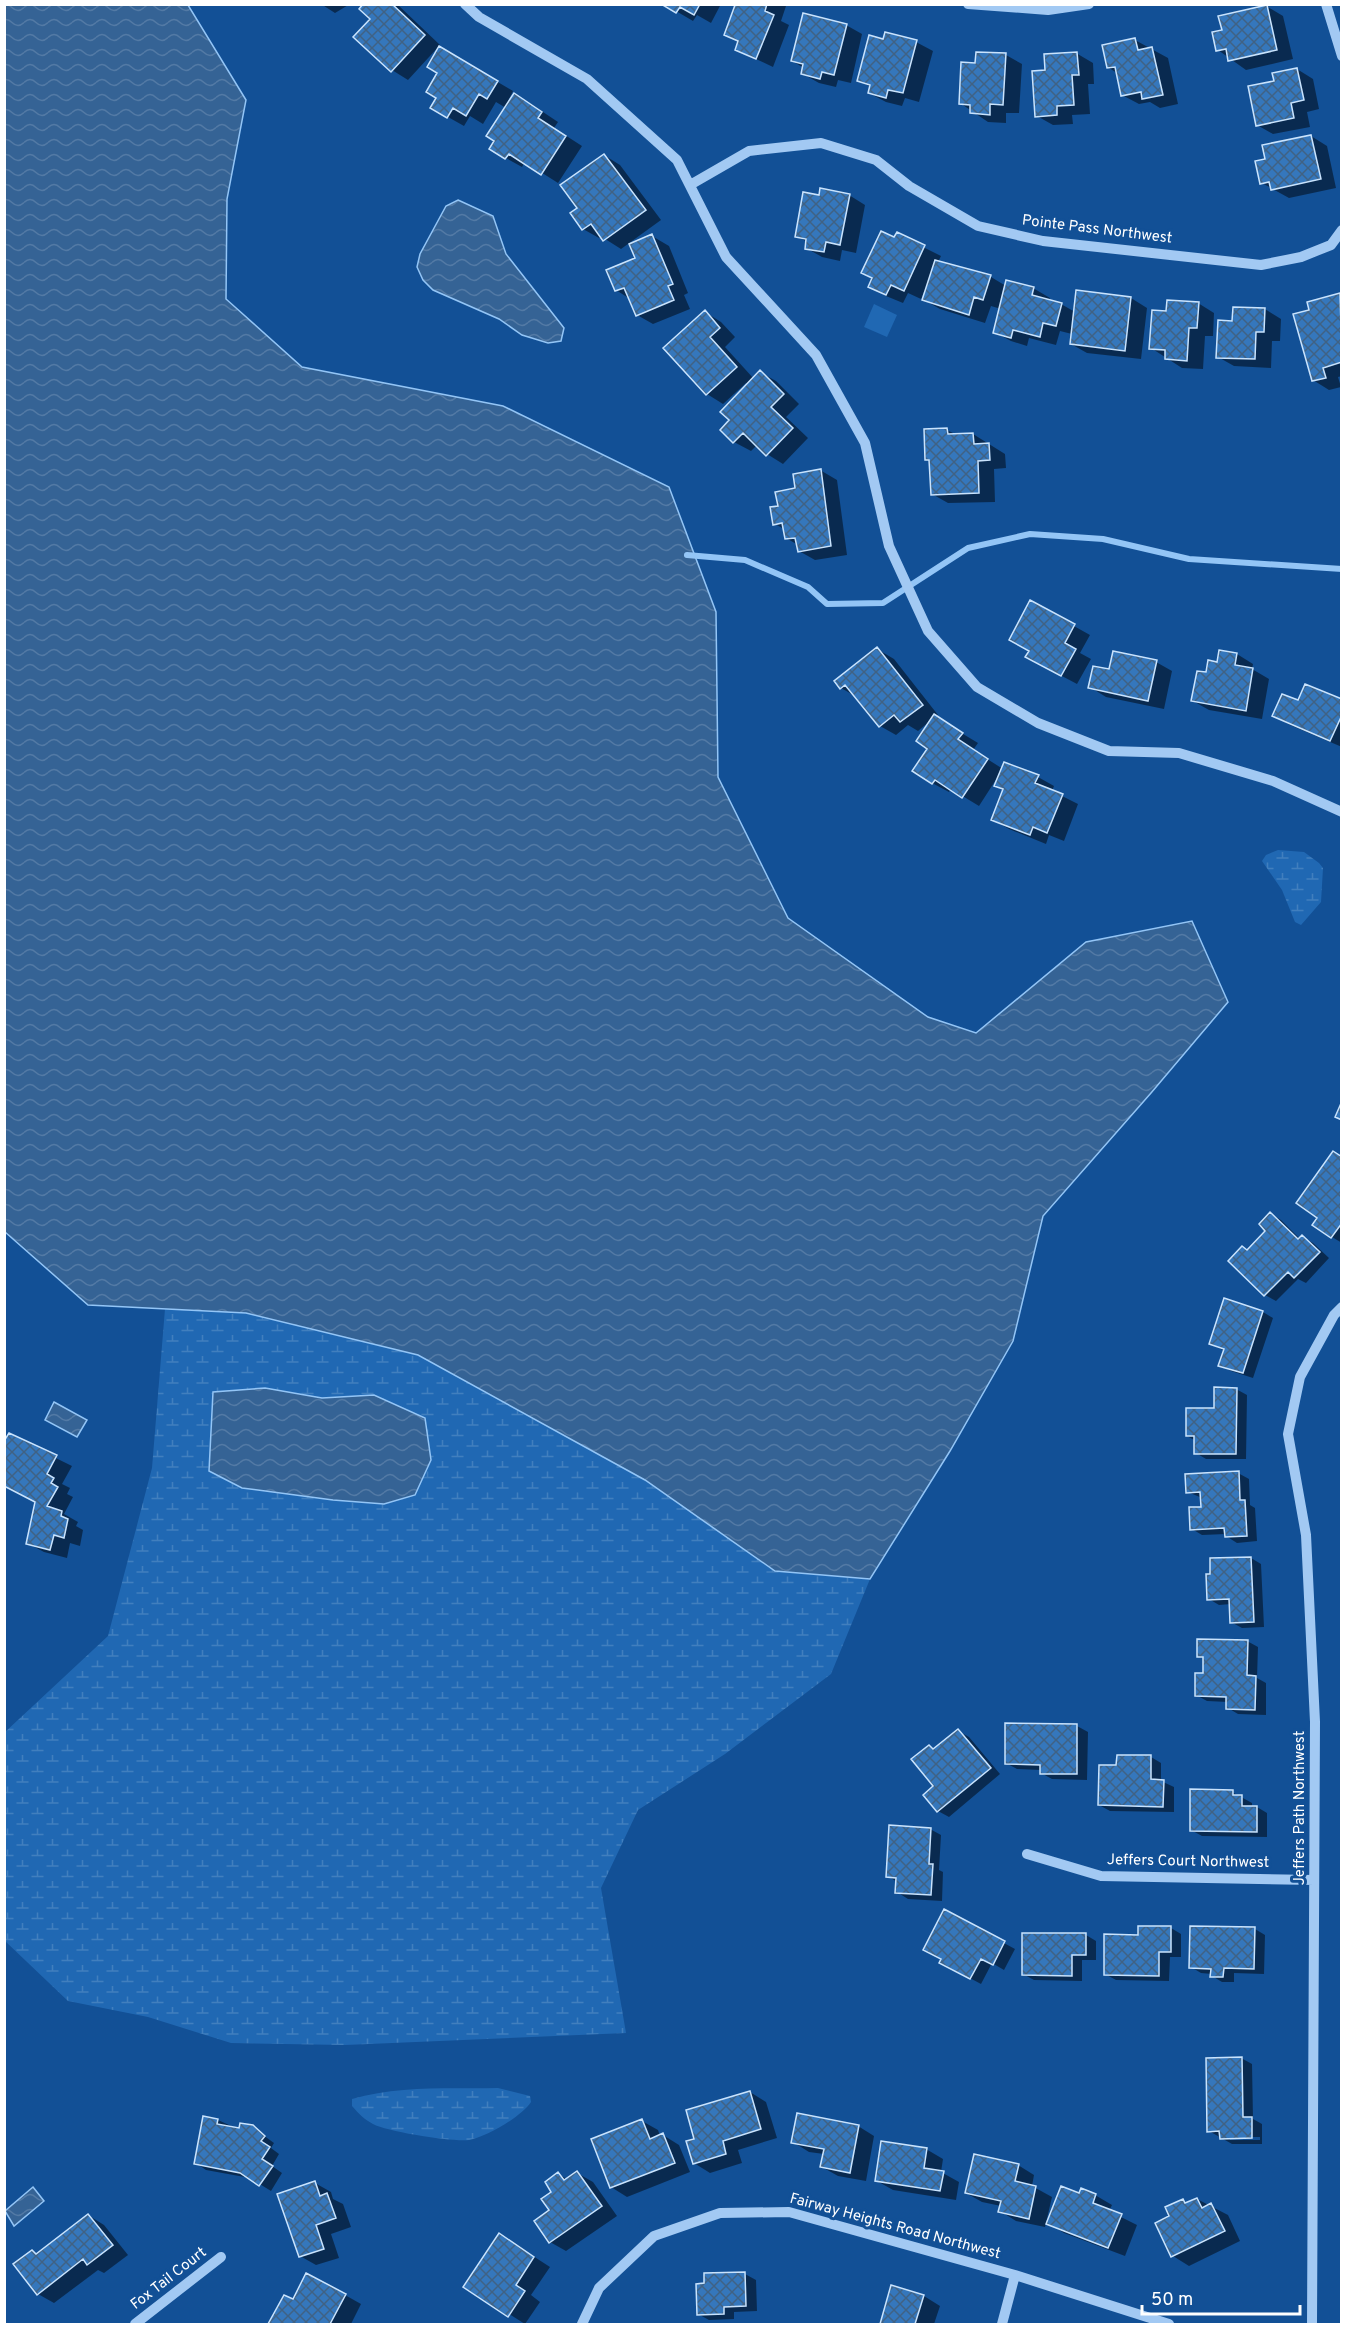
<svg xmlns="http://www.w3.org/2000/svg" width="1346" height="2329" font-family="Overpass,sans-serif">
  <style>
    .green { fill: #2068b3 }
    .wetland { fill: url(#wetland-marsh) }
    .water { fill: url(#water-waves); stroke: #93c5f6; stroke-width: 1.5 }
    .shadow { fill: #0007; fill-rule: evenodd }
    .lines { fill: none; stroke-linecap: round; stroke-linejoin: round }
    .stream { stroke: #93c5f6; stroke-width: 6 }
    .building { fill: url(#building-cross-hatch); stroke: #c9e3fd; stroke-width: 1.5 }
    .minor { stroke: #a2c9f3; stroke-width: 10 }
    .labels { text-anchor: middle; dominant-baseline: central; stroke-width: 6; stroke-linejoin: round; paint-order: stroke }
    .street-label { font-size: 15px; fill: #fff; stroke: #125096 }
  </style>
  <defs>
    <pattern id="wetland-marsh" width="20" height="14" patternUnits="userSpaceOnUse" patternTransform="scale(1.5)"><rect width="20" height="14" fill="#2068b3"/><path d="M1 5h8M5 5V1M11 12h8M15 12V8" fill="none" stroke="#417fbe"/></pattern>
    <pattern id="water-waves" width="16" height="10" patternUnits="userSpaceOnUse" patternTransform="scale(1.5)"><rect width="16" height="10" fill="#356395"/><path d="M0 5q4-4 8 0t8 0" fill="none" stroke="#537aa5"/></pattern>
    <pattern id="building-cross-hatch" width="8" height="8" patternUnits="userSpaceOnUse" patternTransform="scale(1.5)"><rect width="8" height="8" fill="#3577bc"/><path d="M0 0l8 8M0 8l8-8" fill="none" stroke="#406284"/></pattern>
  </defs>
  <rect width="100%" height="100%" fill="#125096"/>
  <path class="green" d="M874 304 897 315 887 337 864 327Z"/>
  <path class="wetland" d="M1278 850 1304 852 1319 863 1323 868 1321 902 1301 925 1295 922 1282 890 1262 861 1266 855Z
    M165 1309 246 1313 418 1355 645 1480 775 1571 870 1579 831 1674 725 1754 638 1810 601 1888 626 2033 345 2045 231 2043 148 2017 68 2001 5 1941 4 1733 108 1636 152 1468Z
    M498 2088 530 2096 531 2102C521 2117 486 2137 469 2140 453 2142 388 2132 373 2124 365 2120 358 2113 352 2106V2099C399 2085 449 2089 498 2088Z"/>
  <path class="water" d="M5 4 188 5 246 100 227 199 226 299 302 367 503 406 669 487 716 612 718 777 788 918 928 1017 976 1033 1086 942 1192 921 1228 1002 1151 1093 1043 1216 1013 1341 950 1451 870 1579 775 1571 645 1480 418 1355 246 1313 88 1305 5 1232Z
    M458 200 493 216 506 254 564 328 561 341 548 343 522 335 499 319 433 290 423 280 417 267 420 254 446 206Z
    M265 1388 322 1398 374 1395 425 1418 431 1460 415 1495 384 1504 333 1500 242 1488 209 1471 213 1392Z
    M54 1402 87 1420 77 1437 45 1420Z
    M33 2187 44 2201 14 2226 5 2211Z"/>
  <path class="shadow" d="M321 4H350L335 13Z
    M365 4H397L440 45 408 80 392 70Z
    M664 4H721L711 23 697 15 693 21Z
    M735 4 786 6 781 21 789 25 773 67 737 50 740 42 725 34Z
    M1266 6 1283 16 1293 59 1246 70 1218 50 1223 31Z
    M846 25 862 34 851 83 838 80 836 87 819 83 803 74 804 68 792 61Z
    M1135 40 1168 58 1178 104 1160 108 1150 102 1139 104 1122 95 1117 73 1109 68Z
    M884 41 916 42 933 51 919 102 905 98 902 106 886 102 869 93 871 87 859 81Z
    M440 48 513 91 508 101 510 102 515 95 531 104 558 122 554 128 582 146 558 183 525 162 522 167 506 158V108L496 102 483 124 470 116 464 126 432 108 438 97Z
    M1076 53 1093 63 1094 84H1088L1090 114 1072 115 1073 124 1053 125 1037 116 1047 71Z
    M1006 55 1022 64 1019 113H1006V123L988 122 960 103 977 64Z
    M1297 69 1313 79 1319 109 1307 112 1310 127 1273 134 1257 125 1276 82Z
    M1311 136 1327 146 1336 188 1289 198 1262 183 1267 160Z
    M604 155 620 165 661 220 621 249 602 237 599 238 583 229 579 208Z
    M849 195 865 205 856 253 842 250 840 261 822 257 806 248 807 242 797 236 820 196Z
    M897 234 941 256 938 262 991 277 1006 286 1033 288 1050 298 1049 301 1061 304 1075 312 1077 292 1131 298 1147 308 1141 359 1087 353 1071 344 1072 334 1060 331 1056 345 1029 338 1027 346 1011 341 994 332 1001 309 991 306 985 323 940 309 924 300 926 292H924L921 299 908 293 903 303 886 296 870 286Z
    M652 236 669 246 688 293 684 295 690 309 653 324 637 315 630 299 616 290Z
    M1340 294 1342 376 1338 377 1341 387 1329 390 1313 380 1311 311 1309 303Z
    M1198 303 1214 313 1213 336H1205L1203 369 1182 368 1151 348 1168 312Z
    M1265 309 1281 319 1280 341H1272L1271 368 1234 366 1218 357 1233 322Z
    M705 312 721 322 735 337 725 347 754 379 760 372 776 381 799 404 786 417 808 438 783 464 767 454 757 445 751 451 734 442 722 430 731 420 748 385 746 383 723 404 707 394 665 348Z
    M947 430 957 435 973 434 1005 454 1006 468 994 469 995 502 948 503 932 494 931 461 926 459Z
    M820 470 837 480 847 555 815 560 799 551 798 545 786 538 784 529 775 524 779 507Z
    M1031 602 1090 635 1080 653 1091 659 1077 684 1043 666 1030 651Z
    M877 649 894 659 938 715 935 717 978 743 973 750 1003 769 1038 777 1054 786 1052 791 1078 804 1064 841 1049 835 1046 844 1009 829 993 820 1005 790 996 785 997 778 979 806 951 789 949 792 932 783 929 748 930 721 918 731 908 725 896 735 880 726 857 697 841 688Z
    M1237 654 1253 664 1252 669 1269 679 1262 719 1209 710 1193 701 1207 674 1218 664Z
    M1156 662 1172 671 1164 709 1106 697 1090 687 1110 671Z
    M1342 701V747L1290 725 1274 716 1298 702Z
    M1342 1158V1243L1332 1237 1319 1218Z
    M1271 1214 1281 1220 1300 1239 1302 1237 1313 1243 1329 1258 1306 1283 1298 1279 1276 1301 1265 1295 1230 1261 1248 1251 1268 1231Z
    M1263 1312 1273 1318 1253 1378 1231 1371 1220 1365 1225 1351 1210 1344Z
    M1236 1389 1247 1395 1246 1459H1206L1196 1453V1441L1187 1436Z
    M9 1435 72 1466 62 1484 70 1488 67 1494 73 1497 64 1514 78 1522 76 1526 83 1530 80 1546 70 1543 67 1558 44 1552 27 1543 37 1502Z
    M1238 1473 1249 1479 1250 1505 1255 1508 1257 1541 1237 1543 1226 1536V1534L1202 1535 1192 1529 1202 1508V1498L1188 1492Z
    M1251 1558 1261 1564 1264 1627 1242 1628 1231 1622V1604L1219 1605 1209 1599Z
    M1247 1641 1258 1647 1257 1678 1266 1683V1715L1238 1714 1228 1708V1702L1207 1701 1196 1695 1205 1675V1659L1199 1656Z
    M1077 1726 1088 1732 1087 1780 1052 1779 1041 1773V1770L1017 1769 1006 1763Z
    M958 1731 969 1737 1000 1774 949 1817 938 1811 929 1746 935 1750Z
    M1151 1757 1161 1763V1781L1174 1787V1812L1110 1811 1099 1805 1118 1767Z
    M1232 1792 1252 1803V1807H1257L1267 1813V1837L1202 1836 1191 1830Z
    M930 1829 941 1835 939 1870 943 1872 942 1901 908 1899 897 1892V1882L888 1876Z
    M945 1911 1015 1949 1004 1970 992 1963 981 1984 951 1968Z
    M1171 1928 1181 1934V1957H1170L1169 1981 1116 1980 1105 1974Z
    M1255 1929 1265 1935 1264 1974 1234 1973V1982H1222L1212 1976V1974L1201 1973 1191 1967Z
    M1086 1935 1096 1941V1960H1082V1981L1034 1980 1023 1974Z
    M1241 2058 1252 2064 1253 2119 1262 2124V2144H1232L1209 2131ZM1230 2137H1260V2140H1230Z
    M750 2092 766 2102 777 2138 738 2150 742 2163 710 2173 694 2163 696 2140Z
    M205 2118 218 2120 240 2130 252 2127 274 2143 271 2148 279 2154 272 2166 282 2173 271 2191 250 2178 206 2170 196 2163Z
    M642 2121 658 2130 660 2136 663 2135 679 2145 690 2172 627 2197 611 2187Z
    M858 2126 874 2136 866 2181 838 2176 822 2167 824 2154 809 2152 793 2142Z
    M926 2149 943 2159 941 2172 959 2182 956 2200 893 2190 877 2181Z
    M1018 2165 1034 2175 1032 2186 1052 2197 1045 2227 1016 2221 1000 2211 1001 2206 982 2202 966 2193Z
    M577 2173 593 2182 617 2216 566 2251 550 2242 553 2192 558 2174 567 2179Z
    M315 2183 331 2192 333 2199 343 2204 351 2227 331 2234 339 2258 316 2265 300 2256Z
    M1079 2195H1095L1112 2205 1109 2211 1137 2225 1125 2256 1064 2233 1048 2223Z
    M1197 2199 1228 2215 1240 2241 1189 2266 1173 2256 1157 2223 1171 2216 1183 2200 1188 2204Z
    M88 2215 104 2225 128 2255 104 2273 98 2270 54 2303 38 2294 32 2251 37 2254Z
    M516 2245 550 2267 531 2295 540 2302 525 2324 466 2287Z
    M745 2274 756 2280 757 2311 734 2312V2319L709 2320 698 2314 706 2285V2275Z
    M892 2287 924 2296 940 2306 934 2324H881Z
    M345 2295 361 2304 351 2324H270L284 2297 294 2301Z"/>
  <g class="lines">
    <path class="stream" d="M687 555 745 560 808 587 827 604 883 603 968 548 1030 534 1103 539 1189 559 1342 569"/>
  </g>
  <path class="building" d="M363 4H392L425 35 391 72 353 37 370 19 359 9Z
    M661 4H700L694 15 680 7 676 13Z
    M733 4H767L765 11 774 15 756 59 735 50 738 41 724 35 735 5Z
    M1267 5 1277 50 1228 61 1226 49 1216 51 1212 32 1222 30 1218 16Z
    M803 13 847 24 834 75 822 72 820 79 801 74 803 64 791 61Z
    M885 32 917 40 903 93 888 90 886 98 868 93 870 85 857 81 869 35 883 39Z
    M1135 38 1138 50 1152 47 1163 95 1142 99 1141 92 1121 96 1115 67 1107 68 1102 45Z
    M439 46 498 81 487 99 479 94 466 116 453 108 447 118 430 108 436 98 426 92 437 73 427 67Z
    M976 52 1006 53 1003 105 990 104V115L970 113V105L959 104 961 62 975 63Z
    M1077 52 1079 75H1072L1074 105 1057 106V115L1035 117 1032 71 1045 70 1044 54Z
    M1297 68 1304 100 1291 103 1294 118 1256 126 1248 86 1274 81 1272 73Z
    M514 93 542 112 538 118 566 136 541 175 509 154 505 159 489 149 494 141 486 136Z
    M1311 135 1321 179 1271 190 1269 182 1260 184 1255 161 1265 159 1262 145Z
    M604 154 646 210 603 241 591 224 582 230 570 213 577 208 560 185Z
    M820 188 850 194 840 245 826 242 824 252 805 249 806 239 795 237 803 192 819 195Z
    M881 231 894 237 897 232 925 245 904 291 891 285 886 295 868 287 872 278 861 273Z
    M652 234 673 284 668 286 674 300 636 316 624 288 615 291 606 270 635 258 629 244Z
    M935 260 991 275 983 300 974 297 969 315 922 300Z
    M1006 280 1034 287 1032 295 1062 303 1056 326 1043 323 1040 337 1013 330 1011 338 993 333Z
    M1076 290 1131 297 1125 351 1070 344Z
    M1340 293 1342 362 1323 368 1326 378 1312 381 1293 314 1309 310 1307 302Z
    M1167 300 1199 302 1197 328H1189L1187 361 1165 359V350L1149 349 1152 310 1166 311Z
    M1233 307 1265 308 1264 332H1256L1255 359 1216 358 1218 320 1232 321Z
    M705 310 720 328 710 337 737 367 706 395 663 348Z
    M760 370 784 394 771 407 793 428 766 456 743 433 733 443 720 430 729 420 720 412Z
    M947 428 948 434 973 433 974 444 989 443 990 460 978 461 979 493 931 495 929 460H925L924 429Z
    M821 469 831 546 798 552 795 538 785 539 782 523 773 525 770 507 778 506 775 492 795 488 793 474Z
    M1030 600 1075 624 1065 643 1076 649 1061 676 1025 657 1029 651 1009 640Z
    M877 647 923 705 900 722 894 715 879 727 845 685 840 689 834 681Z
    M1219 650 1237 653 1235 665 1253 668 1246 711 1191 701 1197 671 1206 672 1208 660 1217 662Z
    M1113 651 1157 660 1148 701 1088 688 1093 666 1109 669Z
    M1305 684 1342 699V715L1330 741 1272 716 1282 694 1298 700Z
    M934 714 963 733 958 739 988 759 962 798 935 780 932 784 912 771 927 749 916 741Z
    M1004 762 1039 775 1035 783 1063 794 1047 833 1033 827 1030 835 991 820 1003 789 994 786Z
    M1342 1101V1120L1335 1117Z
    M1333 1151 1342 1157V1223L1331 1238 1312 1225 1317 1218 1296 1203Z
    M1270 1212 1298 1239 1302 1235 1320 1252 1294 1278 1288 1272 1264 1296 1228 1261 1242 1246 1247 1250 1265 1231 1259 1224Z
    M1224 1298 1263 1311 1243 1373 1218 1366 1224 1349 1209 1344Z
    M1214 1387 1237 1388 1236 1454H1194V1436H1186V1408H1214Z
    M9 1433 57 1455 47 1474 54 1478 51 1483 58 1487 47 1506 62 1511 61 1516 68 1519 64 1538 54 1535 50 1550 26 1544 35 1502 4 1486V1441Z
    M1239 1471 1240 1500H1245L1247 1536 1225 1537 1224 1528 1190 1530 1189 1507H1201L1200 1492 1186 1493 1185 1474Z
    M1251 1557 1254 1622 1230 1623 1229 1599 1207 1600 1206 1574H1210V1558Z
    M1197 1639 1248 1640 1247 1675 1256 1676 1255 1710 1226 1709V1697L1195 1696V1673H1203V1657H1197Z
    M1005 1723 1077 1724V1774H1040V1765L1005 1764Z
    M958 1729 991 1768 937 1812 923 1795 933 1786 911 1759 929 1745 933 1749Z
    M1117 1755H1151V1779L1164 1780 1163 1807 1098 1805 1099 1765H1116Z
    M1190 1789 1233 1790V1795H1242V1806H1257V1832L1190 1831Z
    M889 1825 931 1828 929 1864H933L931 1895 895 1893 896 1878 886 1877Z
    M944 1909 1005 1941 993 1965 981 1959 970 1979 939 1963 941 1959 923 1950Z
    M1138 1926H1171V1952H1159V1976L1104 1975V1934L1138 1935Z
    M1190 1926 1255 1927 1254 1969 1224 1968 1223 1977H1210L1211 1969 1189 1968Z
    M1022 1933H1086V1955H1072V1976L1022 1975Z
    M1242 2057 1243 2117H1252V2138L1220 2139 1219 2131 1207 2132 1206 2058Z
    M750 2091 761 2129 723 2141 726 2154 693 2164 686 2141 694 2139 686 2110Z
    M797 2113 859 2125 850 2173 820 2167 824 2149 791 2143Z
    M203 2116 218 2119 217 2124 239 2128 240 2123 253 2125 265 2136 261 2141 270 2147 262 2159 273 2166 259 2186 240 2173 194 2164Z
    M642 2119 650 2139 663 2133 675 2163 610 2188 591 2139Z
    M881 2141 927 2148 924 2168 944 2171 940 2191 875 2181Z
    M974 2154 1019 2164 1015 2181 1036 2186 1029 2219 998 2212 1001 2201 965 2193Z
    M577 2171 602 2206 549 2243 534 2221 549 2210 541 2199 551 2192 545 2182 558 2172 564 2180Z
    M315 2181 320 2196 327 2193 336 2218 316 2225 324 2249 299 2257 277 2194Z
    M1061 2186 1079 2193 1081 2188 1096 2194 1093 2203 1122 2214 1108 2248 1046 2224Z
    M1197 2198 1202 2208 1211 2203 1225 2231 1171 2257 1155 2223 1169 2216 1165 2207 1183 2199 1185 2203Z
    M88 2214 113 2245 87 2265 83 2259 37 2295 13 2264 32 2250 36 2254Z
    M499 2233 534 2257 516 2285 525 2291 508 2317 463 2287Z
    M745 2272 746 2306 724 2307V2314L697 2315 696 2284 704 2283V2273Z
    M306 2273 346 2294 330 2324H268L284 2295 293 2299Z
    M891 2285 924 2295 915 2324H880Z"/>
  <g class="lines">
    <path class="minor" d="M465 4 479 17 587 79 677 160 726 257 816 355 865 443 889 546 928 631 977 687 1038 723 1109 751 1179 753 1273 781 1342 812
      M968 4 1048 10 1089 4
      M1326 4 1342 56
      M690 185 749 151 821 143 876 160 909 186 978 226 1043 241 1261 265 1301 257 1331 245 1342 230
      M1027 1854 1101 1876 1314 1880
      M135 2324 221 2257
      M582 2324 599 2288 654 2236 720 2213 789 2212 1015 2275 1169 2324
      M1002 2324 1015 2275
      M1312 2324 1315 1722 1306 1535 1288 1434 1300 1377 1334 1315 1342 1307"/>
  </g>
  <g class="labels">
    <g class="street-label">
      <text transform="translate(1097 230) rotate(7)">Pointe Pass Northwest</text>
      <text transform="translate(1300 1808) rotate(-90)">Jeffers Path Northwest</text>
      <text transform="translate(1188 1862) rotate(1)">Jeffers Court Northwest</text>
      <text transform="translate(895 2227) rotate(15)">Fairway Heights Road Northwest</text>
      <text transform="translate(169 2279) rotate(-38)">Fox Tail Court</text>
    </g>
  </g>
  <rect width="1346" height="2329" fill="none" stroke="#ffffff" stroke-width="12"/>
  <path d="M1142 2305v9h158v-9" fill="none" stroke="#ffffff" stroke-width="3"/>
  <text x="1151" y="2305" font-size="18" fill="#ffffff" stroke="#125096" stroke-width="4.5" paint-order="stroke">50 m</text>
</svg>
